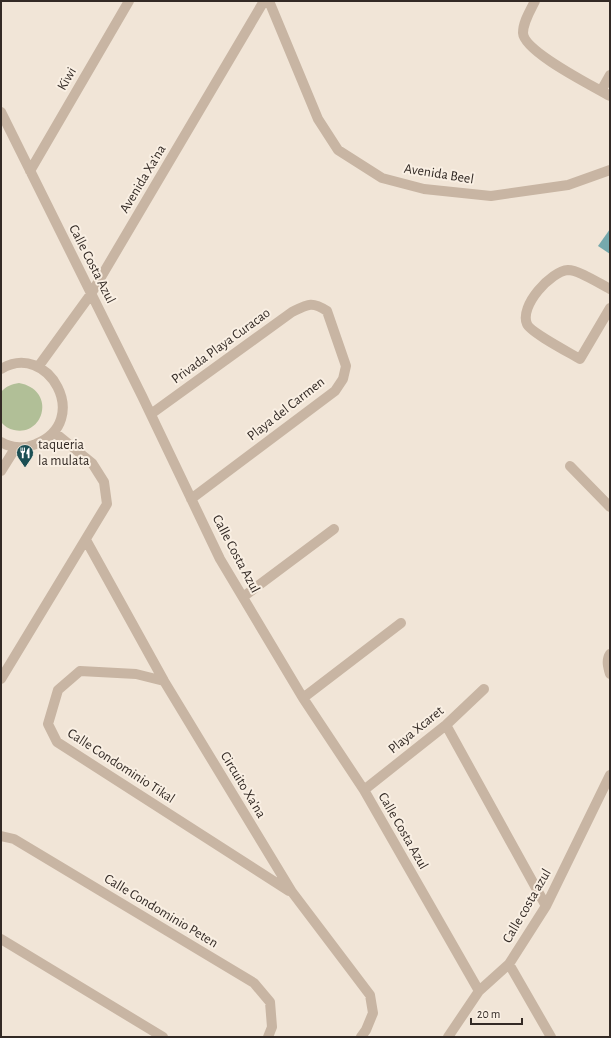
<svg xmlns="http://www.w3.org/2000/svg" width="611" height="1038" font-family="'Alegreya Sans',sans-serif">
  <style>
    .grass { fill: #b1bf97 }
    .water { fill: #76a9ad }
    .lines { fill: none; stroke-linecap: round; stroke-linejoin: round }
    .minor { stroke: #c8b5a3; stroke-width: 10 }
    .tertiary { stroke: #c8b5a3; stroke-width: 10 }
    .labels { text-anchor: middle; dominant-baseline: central; stroke-width: 4; stroke-linejoin: round; paint-order: stroke }
    .street-label { font-size: 14px; fill: #332a25; stroke: #f9efe3 }
    .poi-label { font-size: 14px; fill: #332a25; stroke: #f9efe3; text-anchor: start }
  </style>
  <rect width="100%" height="100%" fill="#f1e5d7"/>
  <path class="grass" d="M19 383C57 390 44 437 14 430 9 429 4 426 1 422V392C6 386 12 384 19 383Z"/>
  <path class="water" d="M610 229V254L598 246Z"/>
  <g class="lines">
    <path class="minor" d="M269 1 318 119 338 150 382 178 424 189 491 196 568 185 610 170
      M535 1C530 11 523 22 523 33 524 52 593 86 610 96
      M601 91 610 75
      M1 112 142 396 220 559 303 698 364 790 479 991
      M30 171 129 1
      M610 289C600 284 579 270 568 270 551 271 519 306 527 324 530 332 570 353 580 359L610 308
      M38 367 91 294 264 1
      M1 369C48 340 93 421 36 444 25 449 11 448 1 442
      M151 414 292 312C308 304 312 301 327 311L346 366 343 379 335 391 191 499
      M570 466 610 507
      M86 540 164 681 292 892 370 995 373 1013 366 1030 361 1037
      M243 597 334 529
      M610 654C606 660 608 667 610 674
      M1 679 107 504 104 482 92 463 54 432
      M164 681 136 674 80 671 58 690 48 724 57 742 289 891
      M303 698 401 623
      M446 725 546 906
      M364 790 446 725 484 689
      M1 836 14 839 254 983 270 1002 272 1027 268 1037
      M1 939 163 1037
      M509 964 551 1037
      M448 1037 479 991 509 964 546 906 610 775"/>
    <path class="tertiary" d="M1 471 16 447"/>
  </g>
  <defs>
    <symbol id="restaurant-pin" viewBox="-11 -11 22 30"><path d="M0 17L-7.5 6A9.5 9.5 0 1 1 7.5 6Z" fill="#1b4f54" stroke="#f9efe3"/><path d="M-5-6h1v4h1v-4h1v4h1v-4h1v5L-1.5 .5V6h-2V.5L-5-1ZM5-6V6H3V1.5H1.5Q1.5-4 5-6Z" fill="#fff"/></symbol>
  </defs>
  <g fill-rule="evenodd">
    <use href="#restaurant-pin" x="15" y="443" width="20" height="27"/>
  </g>
  <g class="labels">
    <g class="street-label">
      <text transform="translate(67 79) rotate(-60)">Kiwi</text>
      <text transform="translate(439 174) rotate(9)">Avenida Beel</text>
      <text transform="translate(143 179) rotate(-59)">Avenida Xa'na</text>
      <text transform="translate(92 264) rotate(63)">Calle Costa Azul</text>
      <text transform="translate(221 346) rotate(-36)">Privada Playa Curacao</text>
      <text transform="translate(286 409) rotate(-38)">Playa del Carmen</text>
      <text transform="translate(236 554) rotate(62)">Calle Costa Azul</text>
      <text transform="translate(416 730) rotate(-39)">Playa Xcaret</text>
      <text transform="translate(121 766) rotate(33)">Calle Condominio Tikal</text>
      <text transform="translate(243 785) rotate(59)">Circuito Xa'na</text>
      <text transform="translate(403 831) rotate(60)">Calle Costa Azul</text>
      <text transform="translate(527 906) rotate(-60)">Calle costa azul</text>
      <text transform="translate(161 911) rotate(31)">Calle Condominio Peten</text>
    </g>
    <g class="poi-label">
      <text x="38" y="445">taqueria<tspan x="38" dy="16">la mulata</tspan></text>
    </g>
  </g>
  <rect width="611" height="1038" fill="none" stroke="#332a25" stroke-width="4"/>
  <path d="M471 1018v6h51v-6" fill="none" stroke="#332a25" stroke-width="2"/>
  <text x="477" y="1018" font-size="12" fill="#332a25" stroke="#f9efe3" stroke-width="3" paint-order="stroke">20 m</text>
</svg>
